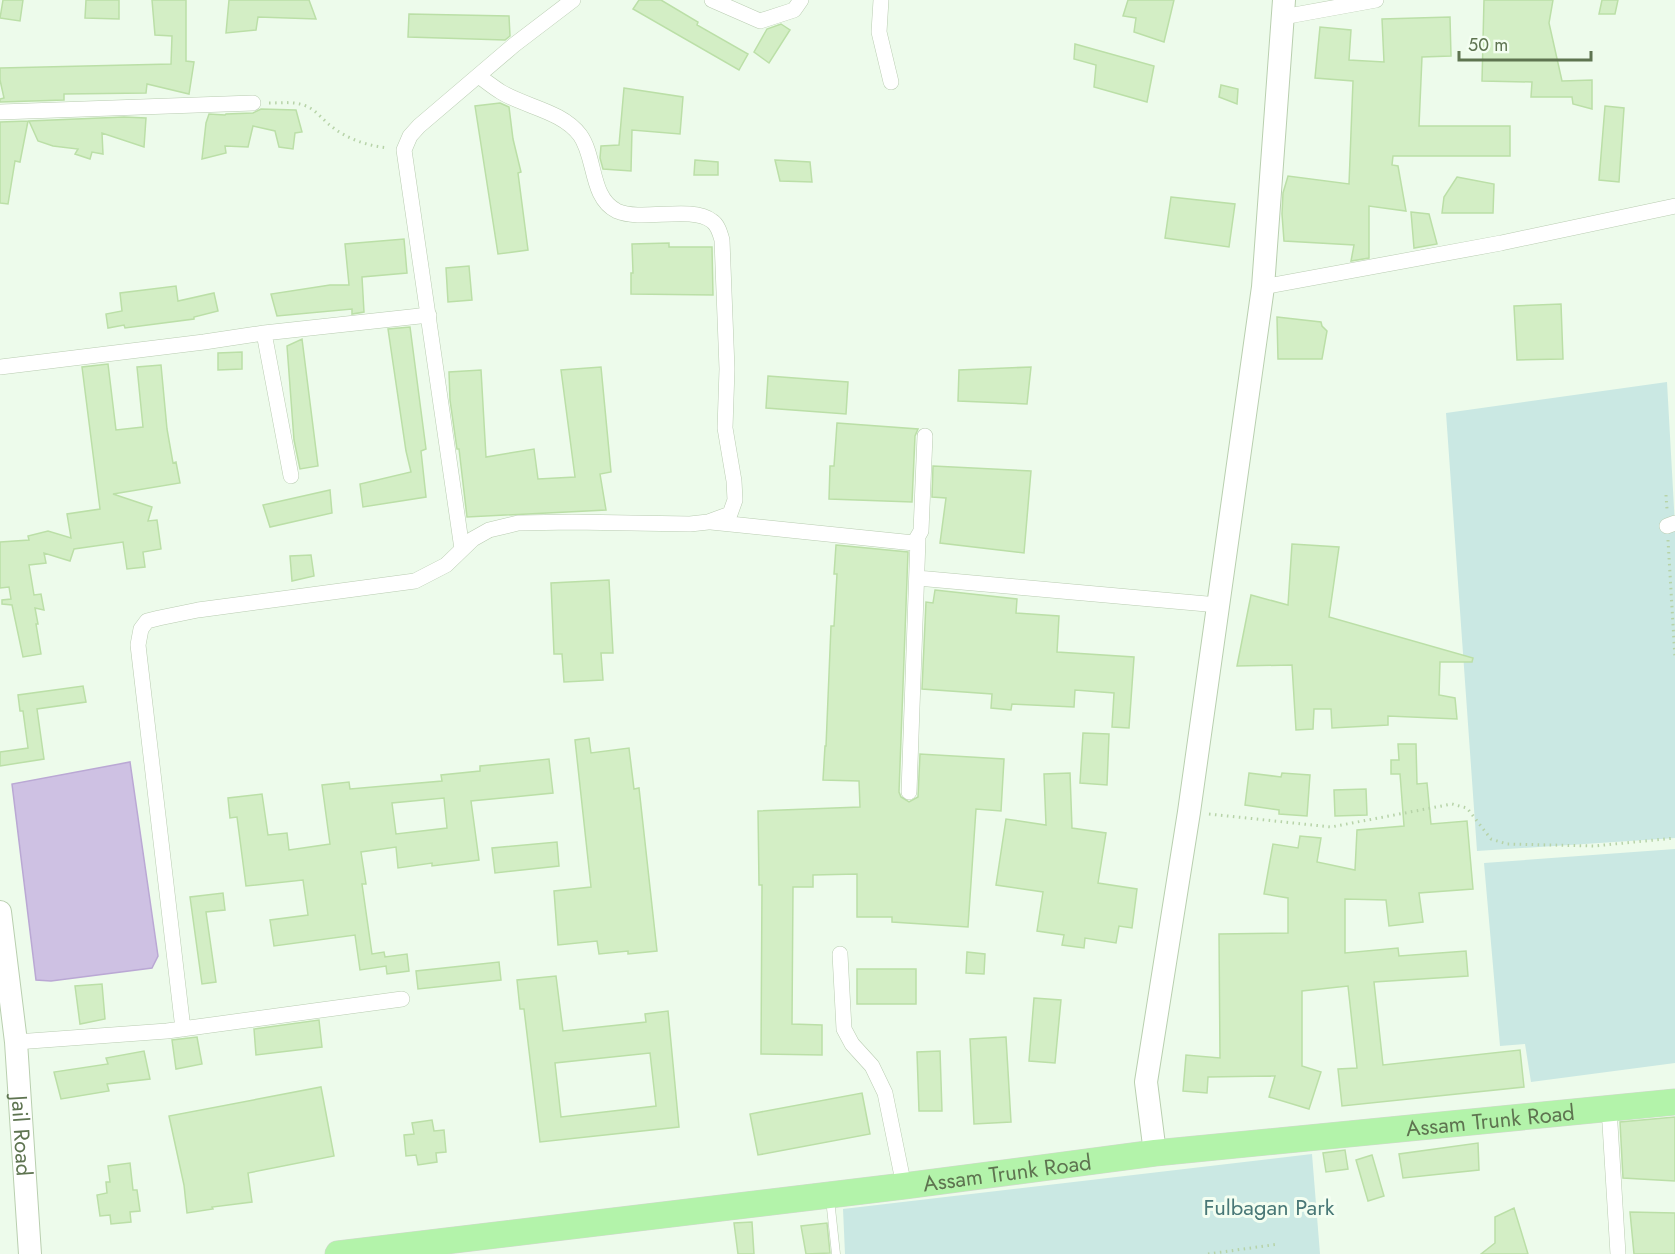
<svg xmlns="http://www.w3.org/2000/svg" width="1675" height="1254" font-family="Jost,sans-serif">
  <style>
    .green { fill: #cae8e3 }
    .water { fill: #cec1e3; stroke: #baa8d4; stroke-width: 1.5 }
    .building { fill: #d3eec5; stroke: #bbdfa7; stroke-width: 1.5; fill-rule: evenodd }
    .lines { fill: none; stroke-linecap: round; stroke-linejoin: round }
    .lane-casing { stroke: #b9ccb1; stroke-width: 9 }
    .street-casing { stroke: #b9ccb1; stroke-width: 16 }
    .secondary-casing { stroke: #b9cfaf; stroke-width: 24 }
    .primary-casing { stroke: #d2d8ce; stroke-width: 27 }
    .path { stroke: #b7d3a8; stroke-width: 3; stroke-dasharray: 1.5 4.5; stroke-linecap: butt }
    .lane { stroke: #fff; stroke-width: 8 }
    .street { stroke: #fff; stroke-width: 15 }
    .secondary { stroke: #fff; stroke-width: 22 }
    .primary { stroke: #b3f3aa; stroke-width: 26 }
    .labels { text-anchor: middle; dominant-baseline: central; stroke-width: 6; stroke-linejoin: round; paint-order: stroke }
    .street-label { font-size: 22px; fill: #5e7450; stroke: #f3fef1 }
    .park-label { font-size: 22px; fill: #497877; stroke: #f3fef1 }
  </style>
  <rect width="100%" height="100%" fill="#edfbeb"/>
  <path class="green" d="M1667 382 1675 526V838L1477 851 1446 413Z
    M1675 849V1063L1531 1082 1525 1044 1500 1046 1484 863Z
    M1312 1154 1320 1254H845L843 1209Z"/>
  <path class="water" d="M130 762 158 956 152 968 51 981 36 980 12 784Z"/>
  <path class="building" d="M3 0H23L20 21 0 18Z
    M86 0H119V19L85 18Z
    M152 0H186V61L194 62 189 94 147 84 146 93 64 94V100L0 102V99L4 98 0 80V68L171 64 172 36 155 35Z
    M229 0H309L316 19 258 17 256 30 226 33Z
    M639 0H661L698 22 697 25 748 54 739 70 633 9Z
    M1128 0H1174L1164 42 1134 32 1136 18 1123 16Z
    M1484 0H1553L1549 23 1562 81 1592 80V109L1573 104 1572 97H1531L1532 82 1482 81Z
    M1602 0H1618L1615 14H1599Z
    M409 14 509 16 510 36 505 40 408 37Z
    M1450 17 1451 56 1422 57 1419 126H1510V156H1393L1392 165 1398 166 1406 211 1369 206V258L1351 261 1354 245 1284 241 1282 214 1283 193 1288 176 1349 184 1353 81 1315 78 1320 27 1351 30 1349 60 1384 62 1382 19Z
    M781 24 790 30 769 63 754 52 767 29Z
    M1075 44 1154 66 1147 102 1094 87 1096 65 1074 59Z
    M1221 85 1238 89 1237 104 1219 97Z
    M624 88 683 97 680 134 632 130 631 171 603 169 600 158 601 146 619 145Z
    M500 103 509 107 513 139 521 172 518 173 528 250 498 254 475 106Z
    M1605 106 1624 108 1619 182 1599 180Z
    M261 109 296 110 302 132 295 133 293 149 279 147 275 131 253 126 248 147 225 146 226 153 202 159 206 123 209 114 225 115 226 114 253 113Z
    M124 117 146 118 144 147 102 133 103 154 92 152 90 159 75 154 78 149 53 146 38 141 29 121Z
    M28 121 20 162 15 161 8 204 0 203V122Z
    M695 160 718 162V175H694Z
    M775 160 810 162 812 182 780 181Z
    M1457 177 1494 184 1493 213H1442L1444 197Z
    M1171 197 1235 204 1229 247 1165 238Z
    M1411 212 1429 214 1437 244 1414 248Z
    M404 239 407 273 362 277 364 312 352 314V309L277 316 271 294 330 285H349L345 244Z
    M669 243V247H712L713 295 631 294V273H633L632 244Z
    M469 266 472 300 448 302 446 268Z
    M176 286 178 301 214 293 218 311 194 317V319L125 328 124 325 108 328 106 314 122 311 120 293Z
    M1561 304 1563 359 1517 360 1514 306Z
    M1277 317 1321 322 1322 326 1327 331 1322 359H1278Z
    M410 327 426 449 421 451 426 497 363 507 360 484 411 472 406 451 388 329Z
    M302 339 318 466 300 469 294 440 287 346Z
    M242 352V369L218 370V353Z
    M108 364 116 430 143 427 137 367 161 365 167 429 173 463 176 462 180 483 113 494 152 507 148 521 157 520 161 549 143 552 145 567 127 569 123 542 74 549 70 561 44 553 46 563 29 565 34 595 41 594 44 610 35 608 38 624H36L41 654 23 657 12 605 2 604V600L11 599 9 587 0 588V542L29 540 28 536 48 531 71 538 67 514 100 509 82 367Z
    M601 367 611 472 600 474 606 510 467 517 459 449H457L450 400 449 372 481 370 486 457 534 449 538 479 575 477 561 370Z
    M1031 367 1027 404 958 401 959 370Z
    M768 376 848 382 846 414 766 408Z
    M837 423 918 429 915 436 912 502 829 499 830 466H834Z
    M933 466 1031 471 1024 553 940 543 946 498 932 497Z
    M330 490 332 513 270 527 263 505Z
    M1292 544 1339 547 1329 617 1473 658 1472 662H1440L1439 695 1455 698 1457 719 1388 716V725L1332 728 1331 709H1314L1313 729 1296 730 1292 665 1237 666 1251 595 1288 605Z
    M836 545 908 552 899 792 901 797 909 802 918 797 920 754 1004 759 1001 811 976 809 968 927 892 922V917H857V874L813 875V887H793L792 1024 822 1025V1055L761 1054 762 885H759L758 811 860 807 859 781 823 780 825 746H826L831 626H834L837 574H834Z
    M311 555 314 576 292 581 290 556Z
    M609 580 613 653H601L603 680 564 682 562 654H554L551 583Z
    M935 590 1017 599 1016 613 1059 616 1057 652 1134 657 1129 728 1112 727 1114 693 1075 690 1074 707 1012 704 1011 710 991 708 992 694 922 689 926 602 933 603Z
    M83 686 86 702 37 709 44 759 0 766V752L28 748 23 711H20L18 695Z
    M1083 733 1109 734 1107 785 1080 783Z
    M589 738 591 753 629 748 634 789 639 788 657 951 628 954V951L599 954 597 941 558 945 554 891 591 887 575 740Z
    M1398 744H1416L1417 784 1427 783 1431 824 1467 821 1473 889 1419 893 1423 922 1389 926 1386 900 1345 899V953L1398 948 1399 956 1466 951 1468 976 1374 982 1383 1065 1520 1050 1524 1087 1342 1106 1338 1069 1357 1068 1348 986 1302 991V1066L1321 1072 1309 1109 1269 1097 1275 1076 1208 1077 1207 1093 1183 1091 1186 1055 1220 1058 1219 934 1288 933V898L1264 894 1273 844 1298 848 1300 836 1321 838 1317 862 1355 870 1357 830 1404 826 1400 774H1391V760H1399Z
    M549 759 553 793 471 801 479 860 432 866V863L398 868 396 847 361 852 366 884H362L372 954 384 952 385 957 407 954 409 971 387 974 386 966 360 970 355 935 274 946 270 920 308 915 303 880 246 886 237 817 230 818 228 798 262 794 268 835 287 833 289 850 330 844 322 785 349 782 350 789 442 781 441 775 480 771V766ZM444 798 447 828 396 834 392 803Z
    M1070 773 1072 828 1106 833 1098 883 1137 889 1132 928 1119 926 1116 943 1085 938 1084 948 1062 945 1064 935 1037 931 1043 892 996 885 1006 819 1046 825 1044 774Z
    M1249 773 1281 777 1282 773 1310 775 1307 816 1279 814V810L1245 805Z
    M1366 789 1367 815 1335 816 1334 790Z
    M557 842 559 866 495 873 492 848Z
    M223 893 225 910 206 912 216 982 202 984 190 897Z
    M967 952 985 954 984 974 966 973Z
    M499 962 501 980 418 989 416 971Z
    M857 969H916V1004H857Z
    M556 976 563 1031 646 1022 645 1014 668 1011 679 1127 540 1142 524 1009H520L517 980ZM650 1053 656 1106 561 1117 555 1063Z
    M102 984 105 1019 80 1024 75 986Z
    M1034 998 1061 1000 1055 1063 1029 1061Z
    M319 1020 322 1047 256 1055 254 1029Z
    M197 1037 202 1064 176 1069 172 1040Z
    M1006 1037 1011 1122 974 1124 970 1039Z
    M144 1051 150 1079 107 1084 109 1091 61 1099 54 1072 108 1064 106 1058Z
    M940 1051 942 1111H919L917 1052Z
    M321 1087 334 1156 248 1173 252 1202 212 1207 213 1209 187 1213 184 1185 169 1116Z
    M862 1093 870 1134 758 1155 750 1114Z
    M1675 1117V1181L1623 1178 1620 1122Z
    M432 1120 434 1131 444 1130 446 1152 436 1153 437 1162 418 1165 416 1155 406 1156 404 1135 414 1134 412 1123Z
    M1478 1143 1479 1170 1403 1178 1399 1154Z
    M1345 1150 1348 1169 1326 1172 1323 1153Z
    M1372 1155 1384 1196 1368 1201 1356 1160Z
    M130 1163 133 1190H137L140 1211 130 1212 131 1222 111 1224 110 1215 100 1216 97 1195 107 1193 106 1182H110L108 1166Z
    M1514 1208 1528 1254H1481L1495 1243V1217Z
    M1630 1212 1675 1213V1254H1634Z
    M752 1222 754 1254H738L734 1223Z
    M827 1223 830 1253 806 1254 801 1226Z"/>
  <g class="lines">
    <defs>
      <path id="lane" d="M830 1199 836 1254"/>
      <path id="street" d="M712 0 760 21 794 10 801 0
        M881 0 879 32 891 82
        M1283 17 1376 0
        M0 112 253 103
        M1263 287 1501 243 1675 206
        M264 333 291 476
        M0 367 204 342 264 333 429 315
        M711 522 914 543 921 531 925 436
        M1667 526 1675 523
        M462 549 404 150 410 136 419 126 514 45 573 0
        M917 578 1218 605
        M909 792 918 539
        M840 954 844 1029 852 1044 872 1066 885 1093 904 1186
        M183 1029 138 645 141 629 147 621 159 618 198 610 415 581 446 565 473 539 489 530 518 523 572 522 690 524 708 522 730 514 735 500 734 481 725 428 727 369 722 240C720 233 718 225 712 221 691 205 642 222 617 211 590 198 596 157 580 135 562 111 526 107 501 92 493 87 486 81 478 76
        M16 1042 167 1031 402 999
        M1609 1108 1618 1254"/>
      <g id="secondary">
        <path id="s1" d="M0 912 16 1042 30 1254"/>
        <path d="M1155 1153 1146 1082 1189 812 1263 287 1284 0"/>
      </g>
      <g id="primary">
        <path id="s2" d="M338 1254 904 1186 1155 1153 1675 1102"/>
      </g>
    </defs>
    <use href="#lane" class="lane-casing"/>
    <use href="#street" class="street-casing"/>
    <use href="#secondary" class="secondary-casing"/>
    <use href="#primary" class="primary-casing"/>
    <path class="path" d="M269 103C282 103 294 101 306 106 316 110 323 120 331 126 347 139 368 146 388 148
      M1666 495 1667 509
      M1668 540 1675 658
      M1209 814 1331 827 1452 804 1467 808 1491 839 1507 844 1594 846 1675 838
      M1208 1254 1279 1244"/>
    <use href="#lane" class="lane"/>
    <use href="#street" class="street"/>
    <use href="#secondary" class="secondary"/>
    <use href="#primary" class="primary"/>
  </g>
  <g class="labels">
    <g class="street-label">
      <text stroke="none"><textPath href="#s2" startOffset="1160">Assam Trunk Road</textPath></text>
      <text stroke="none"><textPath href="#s1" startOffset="225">Jail Road</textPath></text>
      <text stroke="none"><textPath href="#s2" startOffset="674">Assam Trunk Road</textPath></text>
    </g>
    <g class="park-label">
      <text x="1269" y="1207">Fulbagan Park</text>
    </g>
  </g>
  <path d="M1459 51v9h132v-9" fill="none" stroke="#5e7450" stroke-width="3"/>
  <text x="1468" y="51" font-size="18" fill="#5e7450" stroke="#f3fef1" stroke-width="4.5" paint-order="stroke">50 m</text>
</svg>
